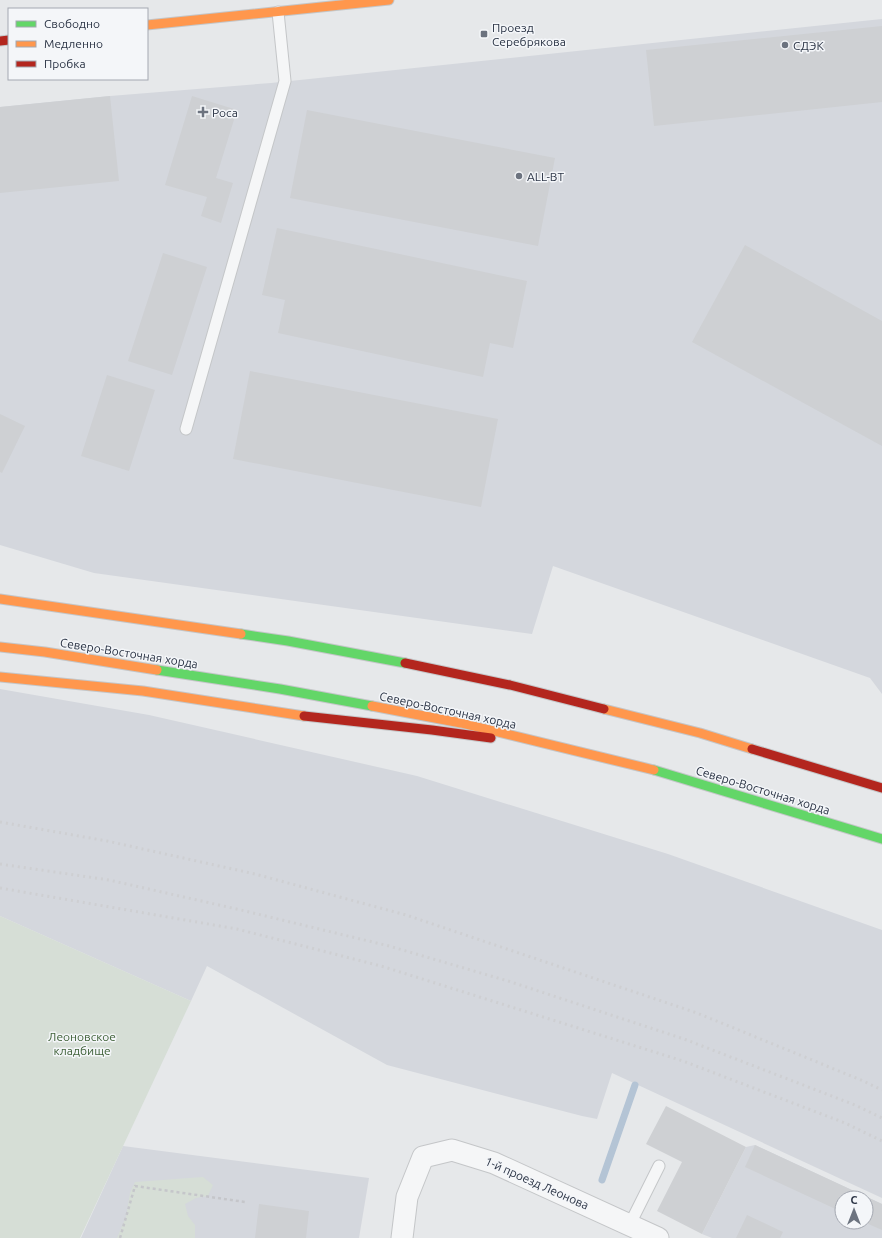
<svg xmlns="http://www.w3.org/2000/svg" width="882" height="1238" font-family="Ubuntu,sans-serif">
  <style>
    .built { fill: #d4d7dd; fill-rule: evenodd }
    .green { fill: #d6ded6 }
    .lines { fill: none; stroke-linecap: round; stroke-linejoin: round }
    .stream { stroke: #b4c4d5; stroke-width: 7 }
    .building { fill: #ced0d3 }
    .lane-casing { stroke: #c4c6c8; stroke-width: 13 }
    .street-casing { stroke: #c4c6c8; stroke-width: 23 }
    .fast-casing { stroke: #c4c6c8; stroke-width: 11 }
    .slow-casing { stroke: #c4c6c8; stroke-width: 11 }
    .jam-casing { stroke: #c4c6c8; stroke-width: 11 }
    .path { stroke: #c5c6ca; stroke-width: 2.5; stroke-dasharray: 3 3; stroke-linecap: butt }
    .lane { stroke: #f5f6f7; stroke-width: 11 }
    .street { stroke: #f5f6f7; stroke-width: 21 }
    .fast { stroke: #63d668; stroke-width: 9 }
    .slow { stroke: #ff974d; stroke-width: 9 }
    .jam { stroke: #b3261e; stroke-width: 9 }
    .rail { stroke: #cecfd2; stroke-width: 3; stroke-dasharray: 2 4; stroke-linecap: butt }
    .poi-dot { fill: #6c737f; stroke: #f4f6f9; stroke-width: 1.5 }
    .labels { text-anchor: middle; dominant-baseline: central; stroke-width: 3; stroke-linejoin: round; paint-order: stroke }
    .poi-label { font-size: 12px; fill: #2b3445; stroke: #f4f6f9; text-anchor: start }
    .street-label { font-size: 12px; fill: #2b3445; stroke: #f4f6f9 }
    .park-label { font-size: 12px; fill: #3f6138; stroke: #f4f6f9 }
  </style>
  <rect width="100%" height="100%" fill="#e6e8ea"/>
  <path class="built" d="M882 19V694L870 678 553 566 532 634 94 573 0 545V107L110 96 271 83Z
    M0 689 149 715 417 776 668 854 882 930V1198L612 1073 597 1119 582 1116 387 1065 207 966 191 1001 0 916Z
    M755 1145 882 1204V1238H712L702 1234 746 1147ZM842 1198H866V1222H842Z
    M123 1146 369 1178 359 1238H81Z"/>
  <path class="green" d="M0 916 191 1001 80 1238H0Z
    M203 1177 213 1185 208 1196 196 1198 185 1204 188 1216 195 1225V1238H117L126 1217 130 1193 135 1182Z"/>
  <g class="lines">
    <path class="stream" d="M602 1180 635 1085"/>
  </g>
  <path class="building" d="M882 26V102L654 126 646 50Z
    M110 96 119 181 0 193V107Z
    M192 96 237 110 216 178 233 183 221 223 201 216 207 197 165 185Z
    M307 110 555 158 538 246 290 198Z
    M277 228 527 281 513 348 490 343 483 377 278 333 285 300 262 295Z
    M745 245 882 321V446L692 342Z
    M163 253 207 267 172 375 128 361Z
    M250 371 498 419 481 507 233 459Z
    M107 375 155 390 129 471 81 456Z
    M0 414 25 426 2 473 0 472Z
    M666 1106 746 1147 702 1234 657 1211 682 1162 646 1144Z
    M755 1145 882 1204V1230L866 1223V1198H842V1212L745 1167Z
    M259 1204 309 1211 306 1238H255Z
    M747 1215 783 1232 780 1238H736Z"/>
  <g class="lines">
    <defs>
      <path id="lane" d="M186 429 285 81 278 12
        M630 1224 659 1166"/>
      <path id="street" d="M402 1238 407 1197 423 1157 452 1150 494 1163 658 1238"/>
      <path id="fast" d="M241 634 288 641 405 663
        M157 670 280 689 372 706
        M654 770 882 839"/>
      <path id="slow" d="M147 25 389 0
        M0 599 241 634
        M0 647 45 652 157 670
        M0 677 143 691 304 716
        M372 706 461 723 654 770
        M604 709 700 733 752 749"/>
      <path id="jam" d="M0 41 9 40
        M405 663 510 685 604 709
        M304 716 432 730 491 738
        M752 749 882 788"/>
    </defs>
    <use href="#lane" class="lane-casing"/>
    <use href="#street" class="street-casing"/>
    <use href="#fast" class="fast-casing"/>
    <use href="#slow" class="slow-casing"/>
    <use href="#jam" class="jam-casing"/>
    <path class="path" d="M120 1238 135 1186 245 1202"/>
    <use href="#lane" class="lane"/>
    <use href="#street" class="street"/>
    <use href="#fast" class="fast"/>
    <use href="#slow" class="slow"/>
    <use href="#jam" class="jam"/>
    <path class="rail" d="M0 822 107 841 255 874 406 915 697 1013 861 1080 882 1090
      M0 864 109 880 241 910 389 946 508 981 684 1039 855 1105 882 1118
      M0 888 237 929 381 966 683 1061 845 1123 882 1141"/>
  </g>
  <g class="poi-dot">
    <rect x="480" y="30" width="8" height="8" rx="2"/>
    <circle cx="785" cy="45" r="4"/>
    <path d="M201 106h4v4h4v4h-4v4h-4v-4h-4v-4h4z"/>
    <circle cx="519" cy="176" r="4"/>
  </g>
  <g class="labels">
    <g class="poi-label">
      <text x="492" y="27">Проезд<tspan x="492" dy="14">Серебрякова</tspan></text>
      <text x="793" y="45">СДЭК</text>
      <text x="212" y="112">Роса</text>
      <text x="527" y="176">ALL-BT</text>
    </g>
    <g class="street-label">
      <text transform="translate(129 653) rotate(9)">Северо-Восточная хорда</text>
      <text transform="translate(448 710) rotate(12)">Северо-Восточная хорда</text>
      <text transform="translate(763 790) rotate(17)">Северо-Восточная хорда</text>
      <text transform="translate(537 1183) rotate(24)">1-й проезд Леонова</text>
    </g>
    <g class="park-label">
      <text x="82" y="1036">Леоновское<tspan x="82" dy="14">кладбище</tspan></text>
    </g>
  </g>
  <rect x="8" y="8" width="140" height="72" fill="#f4f6f9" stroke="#a4a8b1"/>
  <rect x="16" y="21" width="20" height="6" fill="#63d668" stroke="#a4a8b1"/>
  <text x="44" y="28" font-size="12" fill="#2b3445">Свободно</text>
  <rect x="16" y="41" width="20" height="6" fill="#ff974d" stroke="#a4a8b1"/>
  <text x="44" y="48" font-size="12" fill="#2b3445">Медленно</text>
  <rect x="16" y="61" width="20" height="6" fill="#b3261e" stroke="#a4a8b1"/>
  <text x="44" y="68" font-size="12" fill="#2b3445">Пробка</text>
  <g transform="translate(854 1210)"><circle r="19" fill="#f4f6f9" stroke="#a4a8b1"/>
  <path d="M0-3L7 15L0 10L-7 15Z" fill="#6c737f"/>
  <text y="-6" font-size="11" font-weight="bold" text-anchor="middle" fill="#2b3445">С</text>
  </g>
</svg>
